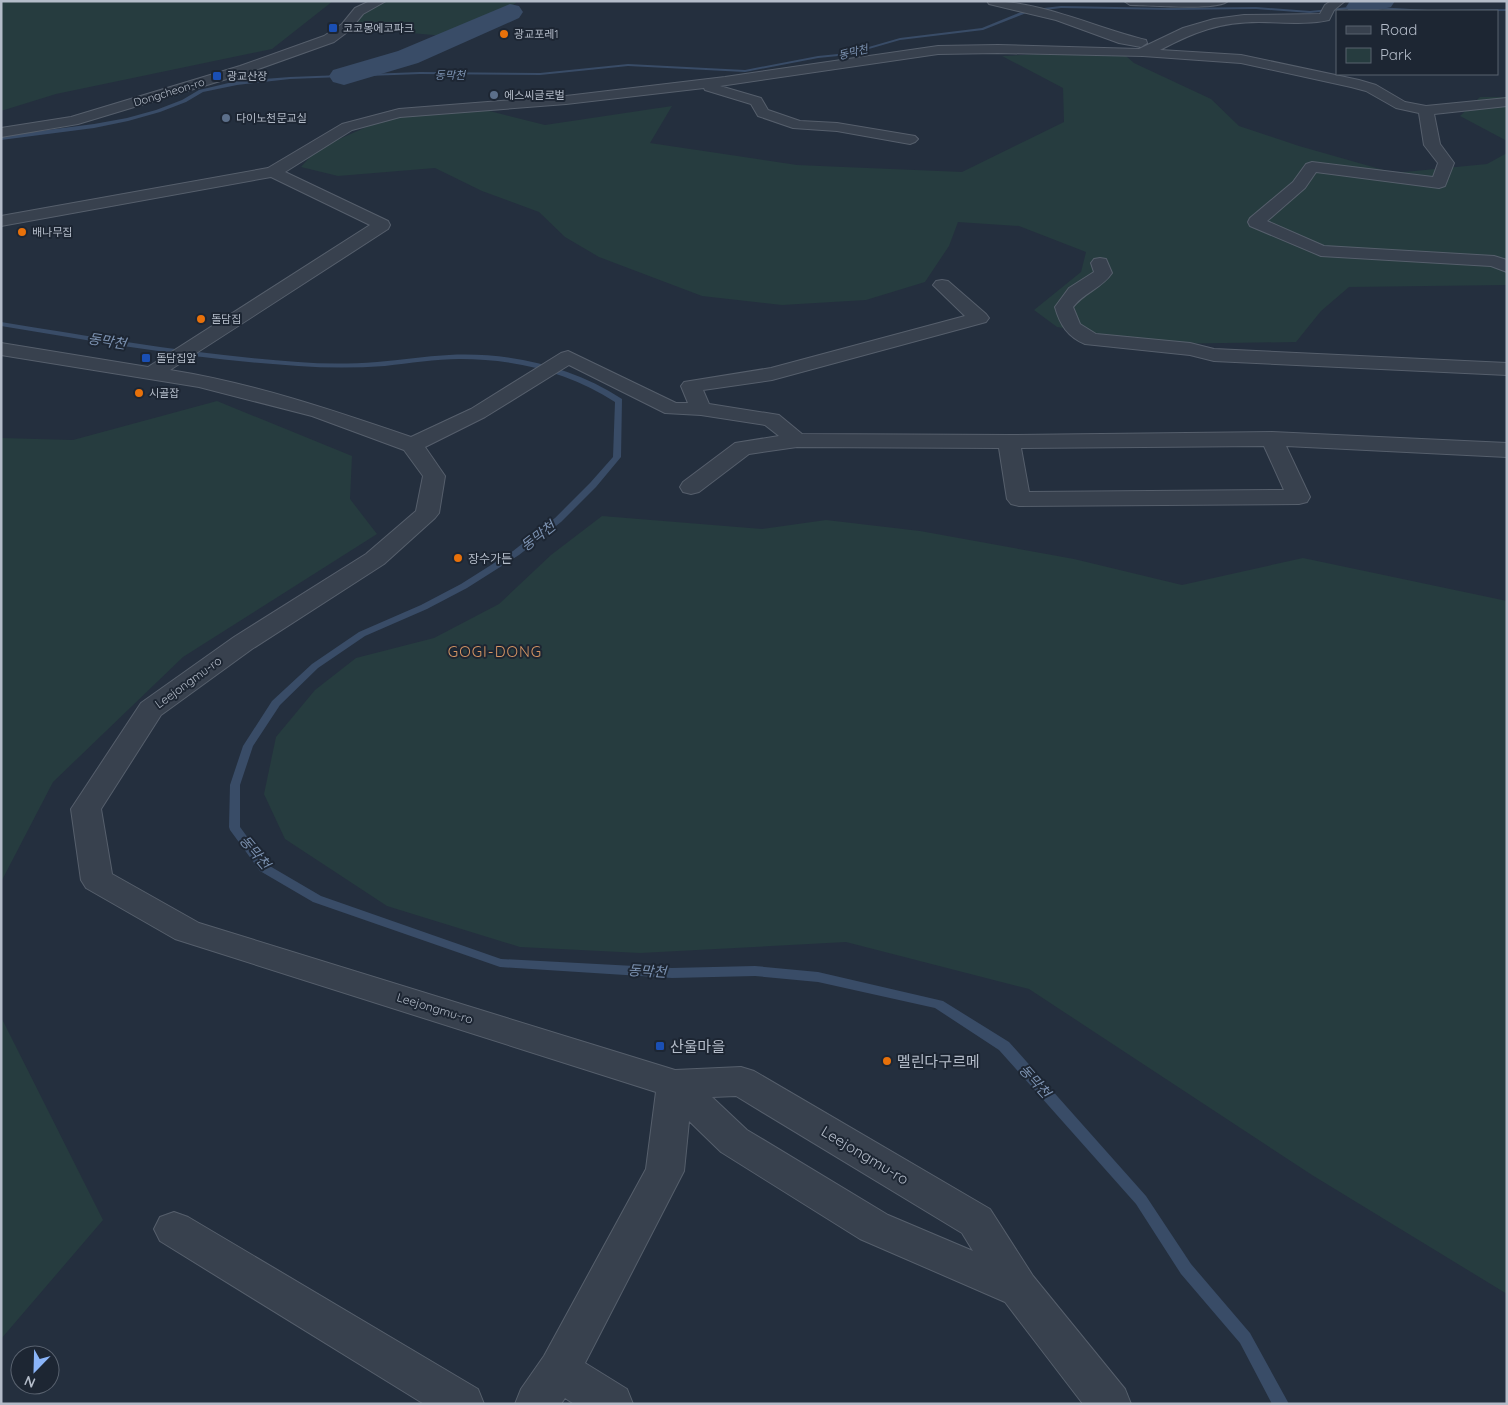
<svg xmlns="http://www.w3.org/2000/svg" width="1508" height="1405" font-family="Quicksand,'Noto Sans KR',sans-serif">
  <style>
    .green { fill: #263c3f }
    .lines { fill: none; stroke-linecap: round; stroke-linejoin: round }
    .stream { fill: #394c67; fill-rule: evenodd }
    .river { fill: #394c67; fill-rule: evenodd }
    .minor-casing { stroke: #565f6c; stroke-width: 2 }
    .minor { fill: #38414e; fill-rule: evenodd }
    .transit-dot { fill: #1a4fb4; stroke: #1d2633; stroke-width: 2 }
    .food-dot { fill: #e8710a; stroke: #1d2633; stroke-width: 2 }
    .service-dot { fill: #5c6f8a; stroke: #1d2633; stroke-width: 2 }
    .labels { text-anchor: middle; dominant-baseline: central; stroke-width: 4; stroke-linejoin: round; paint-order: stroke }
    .far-poi-label { font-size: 11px; fill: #b4bcc9; stroke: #1d2633; text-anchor: start }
    .far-water-label { font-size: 11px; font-style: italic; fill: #7c92b1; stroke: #1d2633 }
    .far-street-label { font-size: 11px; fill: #b4bcc9; stroke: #1d2633 }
    .poi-label { font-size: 12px; fill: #b4bcc9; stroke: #1d2633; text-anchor: start }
    .street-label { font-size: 12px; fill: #b4bcc9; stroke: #1d2633 }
    .water-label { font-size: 14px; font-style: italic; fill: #7c92b1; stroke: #1d2633 }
    .quarter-label { font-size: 15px; letter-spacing: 1px; fill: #d59563; stroke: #1d2633 }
    .near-poi-label { font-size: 15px; fill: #b4bcc9; stroke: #1d2633; text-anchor: start }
    .near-street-label { font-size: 15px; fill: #b4bcc9; stroke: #1d2633 }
  </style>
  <rect width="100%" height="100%" fill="#242f3e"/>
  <path class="green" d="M1 1H333L272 49 56 94 1 111Z
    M383 1H515L516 3 497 14 474 21 444 36 346 27Z
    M1119 50 1134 63 1211 99 1239 126 1299 146 1394 173 1487 164 1507 153V285L1349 287 1321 311 1296 342 1161 344 1057 327 1034 310 1081 272 1086 252 1019 226 958 222 949 246 925 282 866 300 782 305 702 296 599 257 565 237 539 212 482 191 435 168 338 176 301 167 317 149 382 120 470 106 545 125 672 106 650 143 797 165 962 172 1064 122 1063 88 1002 56Z
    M1480 97H1507V141L1460 116Z
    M217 401 352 456 350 499 377 534 183 657 53 782 1 882V438L73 440Z
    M602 516 762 529 826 520 920 531 1074 559 1182 585 1303 558 1507 601V1294L1312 1175 1029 989 846 942 640 953 520 947 387 906 285 839 264 794 276 737 315 690 356 658 434 638 499 604 551 555Z
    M1 1017 103 1220 1 1339Z"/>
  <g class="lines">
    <path class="stream" d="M1061 6 1171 8 1256 7 1310 11 1359 6 1428 10 1507 9V11H1409L1359 8 1310 13 1256 9 1171 10 1061 8 1029 12 983 30 900 40 848 55 818 58 745 72 628 66 540 75 420 74 290 79 237 85 203 92 186 102 160 112 128 121 94 128 1 140V136L94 124 127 118 156 110 182 100 199 90 237 81 290 77 420 72 540 73 628 64 745 70 818 56 848 53 900 38 982 28 1026 10Z
      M1 322C100 338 198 355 298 362 324 364 350 364 377 362 401 360 425 356 449 355 509 352 571 366 622 399L621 457 596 487 561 522 519 555 467 588 427 609 365 636 318 668 280 705 253 746 240 785V827L268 865 321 896 501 959 672 968 755 966 818 972 943 1001 1009 1042 1146 1196 1191 1264 1250 1333 1289 1404H1272L1240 1343 1181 1274 1136 1204 999 1050 935 1008 818 982 755 976 672 978 500 967 313 902 260 871 230 830 229 827 230 785 243 746 272 701 312 664 359 632 421 605 461 584 513 551 555 518 590 483 613 457 615 402C569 372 515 359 460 359 435 359 410 363 385 366 356 368 327 368 298 366 198 360 100 342 1 326Z"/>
    <path class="river" d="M1350 1H1395L1391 7 1374 11H1349L1346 7Z
      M510 4 519 6 523 12 519 18 418 63 344 85 333 82 329 76 333 70 398 51Z"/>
    <defs>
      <path id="minor" d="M370 1H386L363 14 350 30 334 42 250 72 78 124 1 137V128L71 117 240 66 324 36 342 24 355 8Z
        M987 1C1042 1 1093 27 1146 40L1147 43 1141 47 1119 43 1056 20 989 4Z
        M1124 1H1228C1218 11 1147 5 1130 5Z
        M1331 1H1345L1334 10 1329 20C1307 25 1282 22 1259 22 1220 22 1194 32 1160 50L1241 55 1359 80 1376 85 1405 102 1426 106 1507 98V106L1434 114 1440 144 1454 163 1445 186 1439 188 1316 172 1305 188 1267 221 1324 246 1494 256 1507 260V272L1491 266 1321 256 1250 226 1248 222 1250 218 1293 182 1306 164 1312 162 1433 177 1438 163 1424 145 1419 113 1396 108 1366 91 1351 87 1241 63 1143 56 998 53 938 54 720 86 761 98 768 110 800 121 837 123 915 136 918 139 915 142 910 144 837 131 793 128 758 116 751 104 705 90 704 88 566 104 400 117 352 130 285 172 388 221 390 225 388 229 170 370C252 383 332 410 411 437L471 409 561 353 568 351 676 403H688L681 386 684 382 771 368 965 316 933 285 936 281 942 280 948 281 986 314 989 318 986 322 772 380 703 390 709 404 779 415 802 434 1009 435 1272 432 1507 443V457L1286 446 1310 497 1307 502 1299 504 1019 506 1011 504 1007 499 999 448 797 447 749 454 699 492 691 494 683 492 680 487 683 482 735 443 779 436 765 425 701 415 665 413 569 365 485 417 425 447 445 476 439 513 435 518 384 564 252 649 161 715 101 809 112 874 199 923 675 1070 741 1067 754 1071 990 1209 1033 1276 1125 1389 1131 1404H1083L1005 1302 860 1239 721 1152 689 1121 684 1171 585 1363 627 1389 633 1404H574L565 1398 561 1404H515L521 1389 544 1356 646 1169 656 1092 175 939 86 888 81 880 71 809 141 703 234 637 366 554 416 511 423 476 404 450 312 416 199 387 1 355V343L148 367 370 225 271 177 1 226V216L268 168 342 124 399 109 566 96 725 77 938 46 998 45 1139 49 1183 28 1214 19 1244 15 1320 14 1325 5ZM1264 446 1284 490 1029 492 1021 448ZM736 1096 962 1233 973 1251 888 1215 747 1130 712 1097Z
        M1100 258 1106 259 1112 273C1101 289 1086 291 1073 307L1080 324 1096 334 1190 343 1214 349 1507 363V375L1214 361 1190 355 1085 344C1068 337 1060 325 1055 307L1069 288 1094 272 1091 263 1094 259Z
        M174 1212 188 1217 478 1389 484 1404H424L160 1241 154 1229 160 1217Z"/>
    </defs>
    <use href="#minor" class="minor-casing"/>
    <use href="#minor" class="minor"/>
  </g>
  <g class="transit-dot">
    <rect x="328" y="23" width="10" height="10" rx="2.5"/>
    <rect x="212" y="71" width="10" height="10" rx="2.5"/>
    <rect x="141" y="353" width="10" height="10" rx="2.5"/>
    <rect x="655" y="1041" width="10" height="10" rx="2.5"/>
  </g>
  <g class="food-dot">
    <circle cx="504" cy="34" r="5"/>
    <circle cx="22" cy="232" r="5"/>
    <circle cx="201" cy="319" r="5"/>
    <circle cx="139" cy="393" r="5"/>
    <circle cx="458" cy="558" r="5"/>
    <circle cx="887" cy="1061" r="5"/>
  </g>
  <g class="service-dot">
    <circle cx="494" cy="95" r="5"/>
    <circle cx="226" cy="118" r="5"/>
  </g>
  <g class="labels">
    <g class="far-poi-label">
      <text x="343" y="28">코코몽에코파크</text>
      <text x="514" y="34">광교포레1</text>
      <text x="227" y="76">광교산장</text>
      <text x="504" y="95">에스씨글로벌</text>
      <text x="236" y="118">다이노천문교실</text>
      <text x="32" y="232">배나무집</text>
      <text x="211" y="319">돌담집</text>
      <text x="156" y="358">돌담집앞</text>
      <text x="149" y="393">시골잡</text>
    </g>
    <g class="far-water-label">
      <text transform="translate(853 52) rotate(-14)">동막천</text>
      <text x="450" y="75">동막천</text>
    </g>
    <g class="far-street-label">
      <text transform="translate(169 92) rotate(-17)">Dongcheon-ro</text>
    </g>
    <g class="poi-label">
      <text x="468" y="558">장수가든</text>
    </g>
    <g class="street-label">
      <text transform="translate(188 682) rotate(-36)">Leejongmu-ro</text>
      <text transform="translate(435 1008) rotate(17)">Leejongmu-ro</text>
    </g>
    <g class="water-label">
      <text transform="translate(107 341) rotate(9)">동막천</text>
      <text transform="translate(538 536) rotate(-38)">동막천</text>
      <text transform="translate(255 852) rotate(50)">동막천</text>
      <text transform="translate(647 971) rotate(3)">동막천</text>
      <text transform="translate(1035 1081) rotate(48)">동막천</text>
    </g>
    <g class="quarter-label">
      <text x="495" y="651">GOGI-DONG</text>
    </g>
    <g class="near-poi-label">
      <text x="670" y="1046">산울마을</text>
      <text x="897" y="1061">멜린다구르메</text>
    </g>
    <g class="near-street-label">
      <text transform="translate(865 1155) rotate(31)">Leejongmu-ro</text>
    </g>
  </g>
  <rect width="1508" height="1405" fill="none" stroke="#b4bcc9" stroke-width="5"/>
  <rect x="1336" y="10" width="162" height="65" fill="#1d2633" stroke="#59626f"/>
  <rect x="1346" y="26" width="25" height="8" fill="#38414e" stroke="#59626f"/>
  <text x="1380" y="35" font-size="15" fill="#b4bcc9">Road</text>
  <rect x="1346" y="48" width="25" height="15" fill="#263c3f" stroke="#59626f"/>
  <text x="1380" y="60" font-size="15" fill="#b4bcc9">Park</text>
  <g transform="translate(35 1370) rotate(203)"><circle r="24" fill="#1d2633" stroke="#59626f"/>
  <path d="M0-4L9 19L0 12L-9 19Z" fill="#8ab4f8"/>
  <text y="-8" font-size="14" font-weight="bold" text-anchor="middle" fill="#b4bcc9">N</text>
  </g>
</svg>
